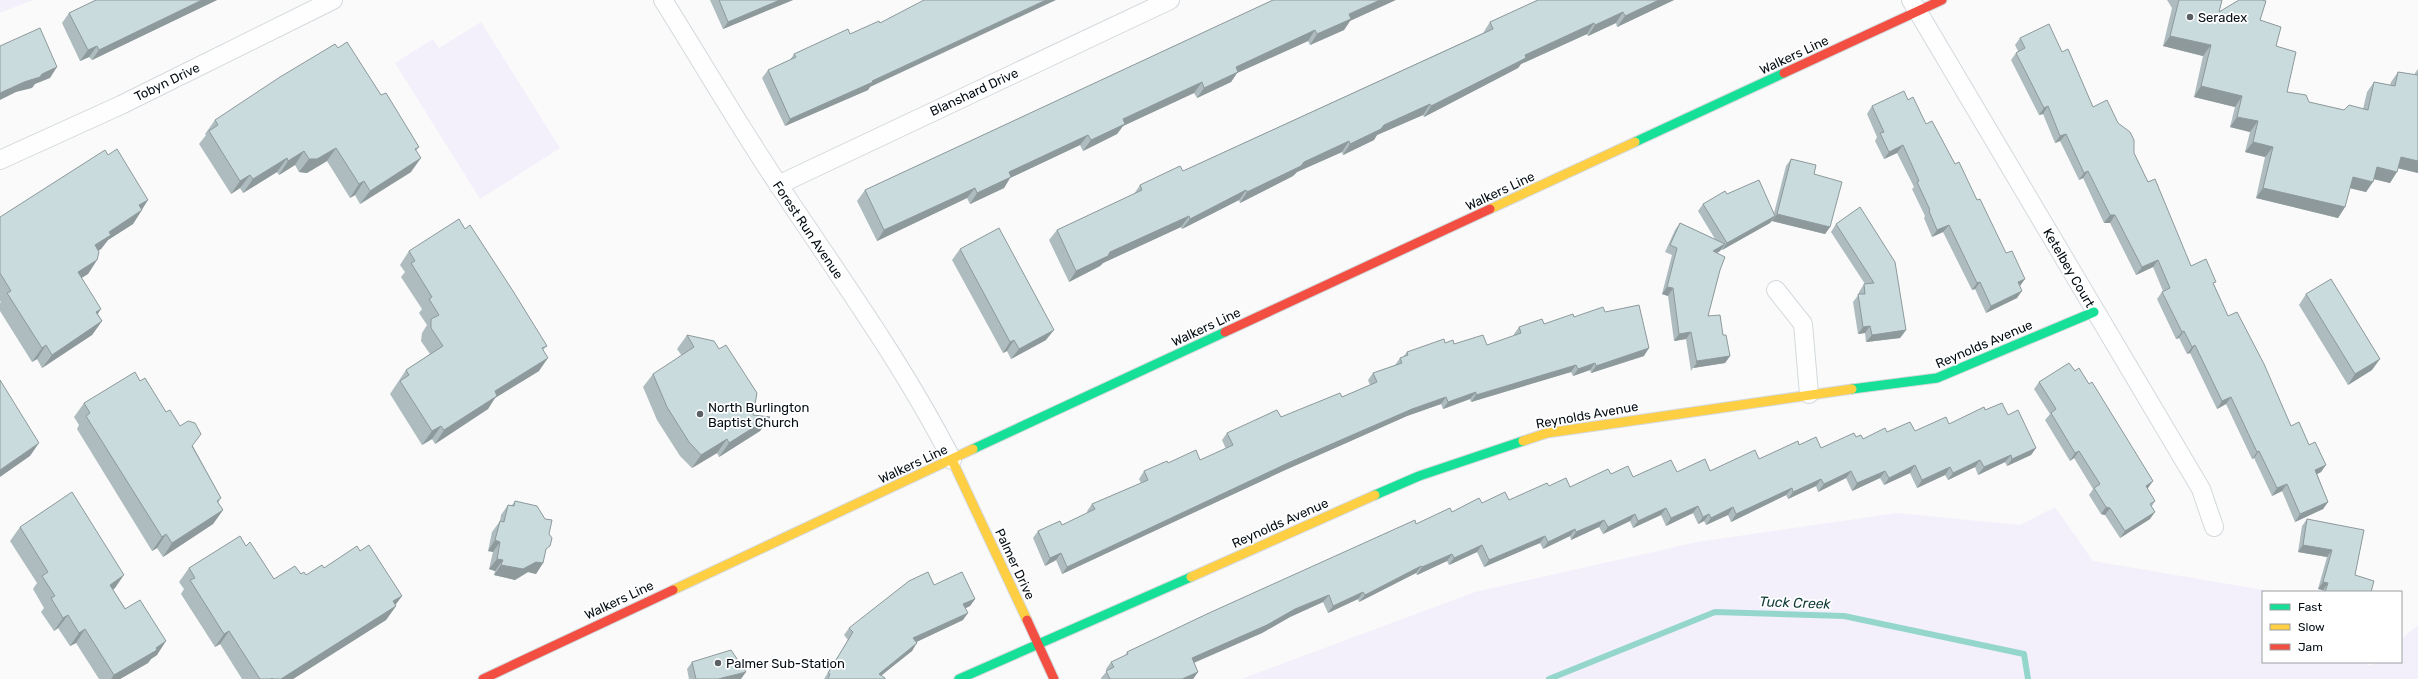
<svg xmlns="http://www.w3.org/2000/svg" width="2418" height="679" font-family="Rubik,sans-serif">
  <style>
    .green { fill: #f3f0fc }
    .lines { fill: none; stroke-linecap: round; stroke-linejoin: round }
    .stream { stroke: #95d6cc; stroke-width: 6 }
    .street-casing { stroke: #d3d9dd; stroke-width: 20 }
    .fast-casing { stroke: #d3d9dd; stroke-width: 11 }
    .slow-casing { stroke: #d3d9dd; stroke-width: 11 }
    .jam-casing { stroke: #d3d9dd; stroke-width: 11 }
    .street { stroke: #fefefe; stroke-width: 18 }
    .fast { stroke: #16e098; stroke-width: 9 }
    .slow { stroke: #ffcf43; stroke-width: 9 }
    .jam { stroke: #f24e42; stroke-width: 9 }
    .wall { fill: #aebcbf }
    .shaded-wall { fill: #8d999b }
    .building { fill: #cadbde; stroke: #8d999b }
    .poi-dot { fill: #5a6064; stroke: #fff; stroke-width: 1.5 }
    .labels { text-anchor: middle; dominant-baseline: central; stroke-width: 3.5; stroke-linejoin: round; paint-order: stroke }
    .poi-label { font-size: 13px; fill: #040d14; stroke: #fff; text-anchor: start }
    .street-label { font-size: 13px; fill: #040d14; stroke: #fff }
    .water-label { font-size: 14px; font-style: italic; fill: #0f3b35; stroke: #fff }
  </style>
  <rect width="100%" height="100%" fill="#fafafa"/>
  <path class="green" d="M0 0H33L0 13Z
    M481 22 560 148 480 199 395 63 433 39 439 48Z
    M2055 507 2093 561 2276 592H2263V662H2364L2370 666 2375 662H2401V639L2418 625V679H1241L1475 592 1697 542 1897 513 2020 525Z"/>
  <g class="lines">
    <path class="stream" d="M1549 679 1715 612 1844 616 2024 654 2028 679"/>
    <defs>
      <path id="street" d="M663 0C702 62 739 126 780 187 839 276 903 364 952 460
        M1911 0 2201 489 2214 527
        M0 160 121 105 333 0
        M778 185 1170 0
        M1776 290 1803 324 1809 394"/>
      <path id="fast" d="M1635 142 1784 73
        M1852 389 1937 378 2094 312
        M973 449 1225 332
        M1375 495 1419 476 1523 441
        M959 679 1191 577"/>
      <path id="slow" d="M1490 209 1635 142
        M1523 441 1547 433 1852 389
        M952 460 1027 620
        M1191 577 1375 495
        M673 590 973 449"/>
      <path id="jam" d="M1784 73 1942 0
        M1225 332 1490 209
        M1027 620 1054 679
        M483 679 673 590"/>
    </defs>
    <use href="#street" class="street-casing"/>
    <use href="#fast" class="fast-casing"/>
    <use href="#slow" class="slow-casing"/>
    <use href="#jam" class="jam-casing"/>
    <use href="#street" class="street"/>
    <use href="#fast" class="fast"/>
    <use href="#slow" class="slow"/>
    <use href="#jam" class="jam"/>
  </g>
  <path class="wall" d="M96 0H217L92 60 89 57 80 61 62 23 69 13Z
    M710 0H793L723 29Z
    M1273 0 1350 21 1344 30 1310 45 1308 41 1237 73 1231 82 1197 98 1194 93 1123 126 1117 134 1083 151 1080 145 1010 178 1004 188 970 204 967 198 877 241 857 201 865 190Z
    M1538 0H1674L1617 27 1616 23 1588 36 1587 34 1521 64 1518 68 1424 117 1423 115 1377 135 1374 140 1343 155 1342 152 1297 172 1293 176 1240 203 1239 200 1182 229 1181 227 1103 263 1100 266 1069 282 1049 240 1057 230 1134 194 1140 185 1183 171 1483 33 1490 22Z
    M2167 0H2222L2219 12 2260 20 2276 46 2287 92 2309 102 2344 110 2363 109 2367 92 2374 82 2390 85 2391 82 2398 72 2415 75V73L2418 69V173L2398 168 2390 183 2374 179 2366 192 2350 188 2345 207 2338 218 2256 198 2265 157 2245 152 2250 132 2230 127 2235 107 2194 97 2203 56 2163 46 2172 8Z
    M2020 38 2062 52 2093 107 2118 123 2134 153 2148 182 2191 266 2214 285 2228 316 2291 426 2321 472 2317 474 2328 502 2323 509 2295 522 2282 491 2272 496 2254 458 2252 459 2226 404 2217 409 2190 353 2187 354 2179 338 2176 339 2157 299 2162 292 2163 291 2153 267 2136 275 2110 223H2104L2083 178 2079 180 2060 141 2055 143 2043 114 2039 115 2011 60 2016 53 2018 51 2015 45Z
    M338 48 381 95 419 147 416 151 411 172 360 204 355 195 350 198 327 161 307 173 299 172 295 165 279 175 277 172 243 193 240 188 231 194 199 144 206 135 205 134 215 120Z
    M794 54 870 87 868 90 785 126 762 78 768 70 790 60Z
    M1908 100 1926 124 1955 164 1977 200 2020 286 2017 298 1986 313 1975 289 1972 290 1943 232 1932 237 1924 218 1925 216 1912 189 1914 187 1897 153 1884 159 1875 141 1877 137 1867 114 1872 106Z
    M1791 159 1814 174 1830 227 1825 234 1772 221 1770 223 1722 250 1721 249 1720 251 1717 253 1720 270 1708 316 1723 335 1730 356 1725 363 1693 368 1691 371 1686 339 1674 341 1668 296 1662 294 1672 255 1665 252 1675 230 1680 223 1715 239 1698 211 1703 204 1727 194 1774 213 1786 166Z
    M142 209V210L133 224 108 240 101 249 98 251 97 260 88 274 81 277 98 314 102 321 92 335 42 368 37 359 32 362 0 311V303L1 302 0 301V217Z
    M1836 224 1906 330 1900 338 1866 342 1865 333 1858 334 1853 302 1859 294V292L1864 284H1865L1831 232Z
    M465 229 547 346 543 350 539 371 495 398 488 409 435 444 432 439 422 445 390 394 406 370 430 354 421 341 422 333 427 325 419 313 422 309 401 277 405 272 400 265 409 251Z
    M960 249 1046 340 1011 359 1007 351 1003 353 952 260Z
    M2306 294 2372 370 2348 385 2299 305Z
    M1605 312 1644 356 1591 373 1590 370 1573 376 1571 372 1471 402 1470 399 1443 409 1441 404 1407 416 1283 471 1062 574 1056 560 1045 566 1033 538 1038 531 1062 525 1088 513 1087 511 1092 504 1141 483 1139 479 1144 471 1168 463 1200 460 1226 449 1222 440 1227 433 1281 417 1342 397 1370 385 1368 380 1373 373 1395 365 1400 358 1403 357 1407 352 1445 343 1454 344 1487 345 1514 336V334L1519 327 1544 324 1574 317Z
    M687 335 753 415 770 417 760 431 719 457 717 453 692 468 680 456 657 420 643 387 653 374 682 356 677 349Z
    M2075 371 2089 384 2153 481 2147 489 2155 501 2152 506 2150 519 2120 538 2105 515 2101 514 2089 495 2093 489 2074 458 2070 461 2045 420 2050 414 2034 389 2039 382Z
    M140 381 166 412 193 446 221 498 218 503 223 510 213 524 163 557 157 548 152 551 77 429 79 425 74 417 84 403Z
    M1985 410 2008 415 2036 448 2031 455 2007 466 2005 462 1978 475 1975 467 1948 480 1945 475 1917 488 1910 473 1884 485 1880 478 1852 491 1846 478 1818 492 1816 486 1788 499 1786 495 1731 522 1728 515 1706 525 1704 521 1698 524 1693 513 1666 526 1661 515 1633 528 1630 521 1603 534 1599 527 1571 540 1570 536 1543 549 1540 543 1484 567 1477 552 1449 565 1447 561 1417 575 1416 573 1359 602 1358 599 1328 613 1323 602 1290 617 1262 633 1194 663 1198 672 1193 679H1101V678L1107 671 1106 669 1111 662 1125 656 1127 652 1416 524 1452 512 1482 503 1509 500 1549 486 1570 487 1611 474 1633 477 1677 472 1710 471 1759 459 1799 445 1821 448 1856 437 1863 439 1887 432 1915 431 1949 424Z
    M515 501 545 553 543 563 536 574 528 572 515 580 494 575 495 571 489 569 493 552 488 551 492 532 500 521 501 515 508 505H512Z
    M2307 519 2355 575 2371 592H2322L2323 590 2318 589 2327 557 2298 552 2302 526Z
    M20 527 115 588 113 590 157 655 151 659 148 663 120 679H99L76 643 70 646 58 628 54 631 41 612 44 608 33 589 37 583 10 541Z
    M246 546 274 579 301 574 306 575 324 568 360 551 402 596 395 605 396 606 386 620 293 679H242L220 644 215 647 181 594 184 589 179 582 189 568Z
    M934 585 975 599 970 606 965 608 963 620 916 642 912 651 881 675 885 679H824L848 640 844 635 849 628Z
    M692 662 741 679H689L687 669Z"/>
  <path class="shaded-wall" d="M202 0H217L92 60 99 50Z
    M780 0H793L723 29 728 22Z
    M1046 0H1056L870 87 868 90 785 126 790 119Z
    M1380 0H1396L1350 21 1344 30 1310 45 1317 34 1349 14Z
    M1659 0H1674L1617 27 1625 16Z
    M1623 12 1616 23 1588 36 1595 25Z
    M1594 23 1587 34 1521 64 1518 68 1424 117 1431 106 1525 55Z
    M1315 30 1308 41 1237 73 1231 82 1197 98 1204 88 1236 67Z
    M2170 36 2211 45 2203 56 2163 46Z
    M97 46 89 57 80 61 88 50Z
    M57 67 50 78 35 84 32 88 16 92 0 100V93Z
    M1202 82 1194 93 1123 126 1117 134 1083 151 1091 140 1123 119Z
    M2201 86 2242 96 2235 107 2194 97Z
    M1430 104 1423 115 1377 135 1374 140 1343 155 1350 144 1384 125Z
    M2048 106 2043 114 2039 115 2044 108Z
    M2237 117 2258 121 2250 132 2230 127Z
    M2066 134 2060 141 2055 143 2060 136Z
    M1088 135 1080 145 1010 178 1004 188 970 204 977 193 1009 172Z
    M1349 141 1342 152 1297 172 1293 176 1240 203 1247 192 1304 162Z
    M2253 142 2273 147 2265 157 2245 152Z
    M1903 145 1897 153 1884 159 1889 152Z
    M336 148 327 161 307 173 299 172 309 159Z
    M304 151 295 165 279 175 288 161Z
    M2401 157 2418 161V173L2393 167Z
    M287 158 277 172 243 193 253 179Z
    M421 158 411 172 360 204 370 191Z
    M2377 167 2397 172 2390 183 2369 178Z
    M2088 171 2083 178 2079 180 2084 173Z
    M250 175 240 188 231 194 240 181Z
    M2353 177 2373 182 2366 192 2345 187Z
    M364 181 355 195 350 198 359 184Z
    M975 188 967 198 877 241 884 230Z
    M2263 188 2345 207 2338 218 2256 198Z
    M1246 190 1239 200 1182 229 1190 219Z
    M148 200 133 224 108 240 101 249 85 259 95 245 109 232 139 205Z
    M1777 214 1830 227 1825 234 1772 221Z
    M2110 215H2115L2110 223H2104Z
    M1189 216 1181 227 1103 263 1100 266 1069 282 1076 271 1110 252Z
    M1775 216 1770 223 1722 250 1727 243Z
    M1949 225 1943 232 1932 237 1937 230Z
    M1725 244 1720 251 1708 258 1713 251Z
    M97 260 88 274 69 286 78 272Z
    M2158 260 2153 267 2136 275 2142 267Z
    M2025 279 2020 286 2018 282Z
    M1980 282 1975 289 1972 290 1977 283Z
    M1667 287 1673 288 1668 296 1662 294Z
    M2022 291 2017 298 1986 313 1991 306Z
    M101 309 92 323 96 312Z
    M102 321 92 335 42 368 52 355Z
    M1870 326 1865 333 1858 334 1863 327Z
    M1054 330 1046 340 1011 359 1019 349Z
    M1906 330 1900 338 1866 342 1872 335Z
    M2184 331 2179 338 2176 339 2182 332Z
    M1691 332 1686 339 1674 341 1679 334Z
    M1014 340 1007 351 1003 353 1010 342Z
    M46 345 37 359 32 362 42 348Z
    M2195 345 2190 353 2187 354 2192 347Z
    M1649 348 1644 356 1591 373 1596 366Z
    M1730 356 1725 363 1693 368 1697 363V361Z
    M548 358 539 371 495 398 488 409 435 444 444 430 495 391Z
    M2380 359 2372 370 2348 385 2355 374Z
    M1595 363 1590 370 1573 376 1578 369Z
    M1576 365 1571 372 1471 402 1476 395Z
    M1476 392 1470 399 1443 409 1448 402Z
    M1446 397 1441 404 1407 416 1283 471 1062 574 1067 567 1288 463 1412 409Z
    M2231 397 2226 404 2217 409 2222 401Z
    M770 417 760 431 719 457 729 443Z
    M441 426 432 439 422 445 432 431Z
    M727 439 717 453 692 468 701 455Z
    M39 443 30 456 0 477V470Z
    M2036 448 2031 455 2007 466 2012 459Z
    M2079 451 2074 458 2070 461 2075 453Z
    M2259 451 2254 458 2252 459 2257 452Z
    M2011 455 2005 462 1978 475 1984 467Z
    M1980 460 1975 467 1948 480 1953 473Z
    M1915 465 1910 473 1884 485 1889 478Z
    M2326 465 2321 472 2310 478 2315 470Z
    M1950 467 1945 475 1917 488 1922 480Z
    M1851 471 1846 478 1818 492 1824 484Z
    M1885 471 1880 478 1852 491 1857 483Z
    M1821 479 1816 486 1788 499 1793 492Z
    M2153 481 2148 488 2141 493 2146 486Z
    M2287 484 2282 491 2272 496 2277 488Z
    M1792 488 1786 495 1731 522 1736 514Z
    M2328 502 2323 509 2295 522 2300 514Z
    M1698 506 1693 513 1666 526 1671 518Z
    M1733 507 1728 515 1706 525 1711 518Z
    M2106 507 2110 508 2105 515 2101 514Z
    M1666 508 1661 515 1633 528 1638 521Z
    M223 510 213 524 163 557 172 543Z
    M2155 512 2150 519 2120 538 2125 531Z
    M1635 514 1630 521 1603 534 1608 527Z
    M1709 514 1704 521 1698 524 1703 517Z
    M1604 520 1599 527 1571 540 1576 532Z
    M1575 529 1570 536 1543 549 1548 542Z
    M166 534 157 548 152 551 162 537Z
    M1545 536 1540 543 1484 567 1489 560Z
    M495 540 500 542 493 552 488 551Z
    M1482 545 1477 552 1449 565 1454 558Z
    M2303 545 2332 550 2327 557 2298 552Z
    M1061 553 1056 560 1045 566 1050 558Z
    M1452 554 1447 561 1417 575 1422 567Z
    M497 559 503 560 495 571 489 569Z
    M536 562 543 563 536 574 528 572 515 580 494 575 501 565Z
    M1421 566 1416 573 1359 602 1365 595Z
    M124 575 115 588 100 598 110 585Z
    M2323 582 2328 583 2323 590 2318 589Z
    M1363 592 1358 599 1328 613 1333 606Z
    M1329 595 1323 602 1290 617 1262 633 1186 666 1192 658 1295 609Z
    M402 596 393 608 396 606 386 620 293 679H281L393 601Z
    M975 599 970 606 958 612 963 604Z
    M968 613 963 620 908 646 913 638Z
    M68 615 58 628 54 631 63 618Z
    M85 629 76 643 70 646 79 633Z
    M229 631 220 644 215 647 224 634Z
    M166 641 157 655 151 659 148 663 120 679H111L114 675Z
    M917 643 912 651 877 679 879 674Z
    M746 672 741 679H718Z
    M1198 672 1193 679H1182Z"/>
  <path class="building" d="M96 0H202L99 50 97 46 88 50 69 13Z
    M719 0H780L728 22Z
    M924 0H1046L872 81 873 82 790 119 768 70 796 57 794 54 848 29 850 34 879 21 880 23Z
    M1273 0H1380L1349 14 1351 19 1317 34 1315 30 1236 67 1238 72 1204 88 1202 82 1123 119 1125 124 1091 140 1088 135 1009 172 1011 177 977 193 975 188 884 230 865 190Z
    M1538 0H1659L1625 16 1623 12 1595 25 1594 23 1525 55 1526 58 1431 106 1430 104 1384 125 1381 129 1350 144 1349 141 1304 162 1301 166 1247 192 1246 190 1190 219 1189 216 1110 252 1108 256 1076 271 1057 230 1142 190 1140 185 1180 166 1183 171 1493 29 1490 22Z
    M2179 0H2222L2219 12 2239 0H2262L2266 1 2260 20 2281 27 2276 46 2296 52 2287 92 2306 95 2309 102 2344 110 2349 105 2368 110 2374 82 2395 86 2398 72 2418 75V161L2401 157 2397 172 2377 167 2373 182 2353 177 2345 207 2263 188 2273 147 2253 142 2258 121 2237 117 2242 96 2201 86 2211 45 2170 36Z
    M2049 24 2062 52 2068 49 2093 107 2107 100 2118 123 2130 132 2134 140V153L2148 182 2155 179 2191 266 2206 259 2216 282 2213 283 2228 316 2237 312 2264 364 2291 426 2299 422 2309 445 2315 442 2326 465 2315 470 2328 502 2300 514 2287 484 2277 488 2259 451 2257 452 2231 397 2222 401 2195 345 2192 347 2184 331 2182 332 2162 292 2170 288 2158 260 2142 267 2115 215H2110L2088 171 2084 173 2066 134 2060 136 2048 106 2044 108 2016 53 2025 48 2020 38Z
    M40 28 57 67 42 74 40 77 24 82 0 93V46Z
    M347 42 381 95 386 93 419 147 415 149 421 158 370 191 364 181 359 184 336 148 317 159H309L304 151 288 161 287 158 253 179 250 175 240 181 209 131 218 125 215 120 280 77 335 44 338 48Z
    M1904 91 1908 100 1913 97 1926 124 1932 121 1955 164 1959 162 1977 200 1980 199 2006 253 2012 251 2025 279 2018 282 2022 291 1991 306 1980 282 1977 283 1949 225 1937 230 1929 211 1930 210 1917 182 1919 181 1903 145 1889 152 1880 133 1884 132 1872 106Z
    M117 149 148 200 139 205 142 210 109 232 111 235 95 245 99 252 97 260 78 272 101 309 96 312 102 321 52 355 46 345 42 348 7 293 11 291 0 273V217L105 150 108 155Z
    M1791 159 1816 165 1814 174 1842 182 1830 227 1777 214Z
    M1759 180 1775 216 1727 243 1703 204 1725 191 1727 194Z
    M1860 207 1895 262 1906 330 1872 335 1870 326 1863 327 1858 294H1865L1864 284 1874 283 1836 224Z
    M459 219 465 229 470 225 513 291 547 346 542 348 548 358 495 391 497 396 444 430 441 426 432 431 400 381 409 375 406 370 443 346 431 328V319L439 315 429 299 432 297 411 263 415 261 409 251Z
    M1680 223 1725 244 1713 251 1725 257 1720 270 1708 316 1720 315 1723 335H1726L1730 356 1697 361V363L1691 332 1679 334 1673 288 1667 287 1677 248 1670 245Z
    M999 228 1054 330 1019 349 1014 340 1010 342 960 249Z
    M2331 279 2380 359 2355 374 2306 294Z
    M1639 305 1649 348 1596 366 1595 363 1578 369 1576 365 1476 395V392L1448 402 1446 397 1412 409 1288 463 1067 567 1061 553 1050 558 1038 531 1060 521 1062 525 1095 509 1092 504 1148 480 1144 471 1167 461 1168 463 1196 450 1200 460 1233 445 1227 433 1277 410 1281 417 1340 393 1342 397 1377 382 1373 373 1402 363 1400 358 1408 355 1407 352 1444 339 1445 343 1453 340 1454 344 1483 335 1487 345 1521 333 1519 327 1542 319 1544 324 1573 314 1574 317 1603 307 1605 312Z
    M687 335 714 341 719 349 726 345 757 393 753 415 770 417 729 443 727 439 701 455 689 442 667 407 653 374 694 347Z
    M2069 363 2075 371 2079 368 2089 384 2092 382 2153 481 2146 486 2155 501 2150 504 2155 512 2125 531 2110 508 2106 507 2094 488 2100 484 2079 451 2075 453 2051 413 2056 409 2039 382Z
    M135 372 140 381 145 378 166 412 170 410 180 426 188 421 195 423 201 434 192 446 221 498 217 501 223 510 172 543 166 534 162 537 86 416 90 413 84 403Z
    M0 380 39 443 0 470Z
    M2002 403 2008 415 2018 410 2036 448 2012 459 2011 455 1984 467 1980 460 1953 473 1950 467 1922 480 1915 465 1889 478 1885 471 1857 483 1851 471 1824 484 1821 479 1793 492 1792 488 1736 514 1733 507 1711 518 1709 514 1703 517 1698 506 1671 518 1666 508 1638 521 1635 514 1608 527 1604 520 1576 532 1575 529 1548 542 1545 536 1489 560 1482 545 1454 558 1452 554 1422 567 1421 566 1365 595 1363 592 1333 606 1329 595 1295 609 1267 625 1192 658 1198 672 1182 679H1110L1106 671 1114 667 1111 662 1128 654 1127 652 1209 613 1415 520 1416 524 1450 508 1452 512 1479 498 1482 503 1505 492 1509 500 1547 483 1549 486 1566 478 1570 487 1608 469 1611 474 1628 466 1633 477 1671 460 1677 472 1705 459 1710 471 1755 450 1759 459 1798 441 1799 445 1816 437 1821 448 1854 433 1856 437 1861 435 1863 439 1885 428 1887 432 1910 422 1915 431 1946 417 1949 424 1984 407 1985 410Z
    M72 492 124 575 110 585 125 609 140 600 166 641 156 648 157 650 114 675 85 629 79 633 68 615 63 618 51 598 55 596 42 576 48 572 20 527Z
    M515 501 537 506 545 519 552 520 549 534 552 538 550 546 546 549 543 563 536 562 523 569 501 565 503 560 497 559 500 542 495 540 500 521 504 522 508 505 514 506Z
    M2307 519 2364 530 2355 575 2374 581 2371 592H2325L2328 583 2323 582 2332 550 2303 545Z
    M240 536 246 546 250 542 274 579 295 566 301 574 304 572 306 575 322 565 324 568 357 546 360 551 369 545 402 596 393 601 396 606 281 679H273L272 678 271 679H260L229 631 224 634 190 580 195 578 189 568Z
    M928 572 934 585 962 572 975 599 963 604 968 613 913 638 917 643 879 674 885 678V679H828L830 674 828 673 853 632 849 628 909 581Z
    M731 650 746 672 718 679H696L692 662Z"/>
  <g class="poi-dot">
    <circle cx="2190" cy="17" r="4"/>
    <circle cx="700" cy="414" r="4"/>
    <circle cx="718" cy="663" r="4"/>
  </g>
  <g class="labels">
    <g class="poi-label">
      <text x="2198" y="17">Seradex</text>
      <text x="708" y="407">North Burlington<tspan x="708" dy="15">Baptist Church</tspan></text>
      <text x="726" y="663">Palmer Sub-Station</text>
    </g>
    <g class="street-label">
      <text transform="translate(1794 55) rotate(-25)">Walkers Line</text>
      <text transform="translate(167 82) rotate(-26)">Tobyn Drive</text>
      <text transform="translate(974 92) rotate(-25)">Blanshard Drive</text>
      <text transform="translate(1500 191) rotate(-25)">Walkers Line</text>
      <text transform="translate(808 230) rotate(56)">Forest Run Avenue</text>
      <text transform="translate(2069 268) rotate(60)">Ketelbey Court</text>
      <text transform="translate(1206 327) rotate(-25)">Walkers Line</text>
      <text transform="translate(1984 344) rotate(-23)">Reynolds Avenue</text>
      <text transform="translate(1587 415) rotate(-10)">Reynolds Avenue</text>
      <text transform="translate(913 464) rotate(-25)">Walkers Line</text>
      <text transform="translate(1280 523) rotate(-24)">Reynolds Avenue</text>
      <text transform="translate(1015 564) rotate(65)">Palmer Drive</text>
      <text transform="translate(619 600) rotate(-25)">Walkers Line</text>
    </g>
    <g class="water-label">
      <text transform="translate(1795 603) rotate(2)">Tuck Creek</text>
    </g>
  </g>
  <rect x="2262" y="591" width="140" height="72" fill="#ffffff" stroke="#9b9ea1"/>
  <rect x="2270" y="604" width="20" height="6" fill="#16e098" stroke="#9b9ea1"/>
  <text x="2298" y="611" font-size="12" fill="#040d14">Fast</text>
  <rect x="2270" y="624" width="20" height="6" fill="#ffcf43" stroke="#9b9ea1"/>
  <text x="2298" y="631" font-size="12" fill="#040d14">Slow</text>
  <rect x="2270" y="644" width="20" height="6" fill="#f24e42" stroke="#9b9ea1"/>
  <text x="2298" y="651" font-size="12" fill="#040d14">Jam</text>
</svg>
